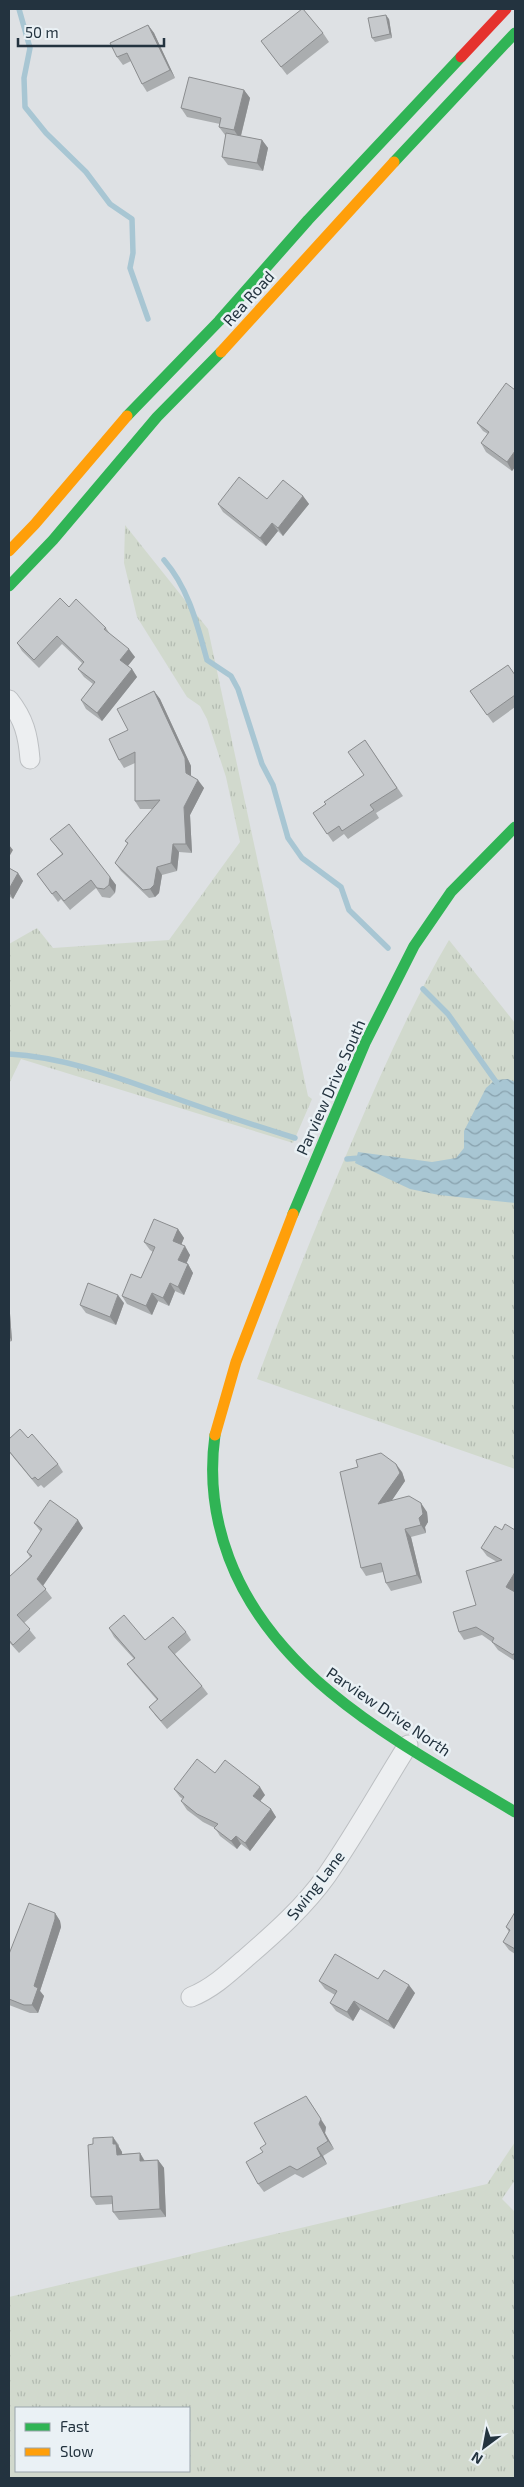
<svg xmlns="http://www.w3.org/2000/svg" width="524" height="2487" font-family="'Exo 2',sans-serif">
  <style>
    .grass { fill: url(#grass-tufts); fill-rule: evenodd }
    .water { fill: url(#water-waves) }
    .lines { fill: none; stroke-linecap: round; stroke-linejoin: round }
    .stream { stroke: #a8c6d3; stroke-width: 5.5 }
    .street-casing { stroke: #bcbfc2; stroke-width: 21 }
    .street { stroke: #edeff1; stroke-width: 19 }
    .fast { stroke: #30b455; stroke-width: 11 }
    .slow { stroke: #ff9f0a; stroke-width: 11 }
    .jam { stroke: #e5322d; stroke-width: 11 }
    .wall { fill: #aaadaf }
    .shaded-wall { fill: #8b8d8f }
    .building { fill: #c6c9cc; stroke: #8b8d8f }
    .labels { text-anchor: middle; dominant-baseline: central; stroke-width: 5; stroke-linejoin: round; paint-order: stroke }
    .street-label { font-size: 16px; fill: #23333f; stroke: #eaf1f5 }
  </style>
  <defs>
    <pattern id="grass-tufts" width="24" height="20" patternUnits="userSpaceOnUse" patternTransform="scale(1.25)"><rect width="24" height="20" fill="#d1d9cd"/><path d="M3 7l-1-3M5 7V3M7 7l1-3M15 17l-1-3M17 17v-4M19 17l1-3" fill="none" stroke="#b3bbb1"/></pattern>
    <pattern id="water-waves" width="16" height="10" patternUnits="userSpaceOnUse" patternTransform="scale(1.25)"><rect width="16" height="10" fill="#a8c6d3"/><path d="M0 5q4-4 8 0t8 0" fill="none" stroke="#88a1ad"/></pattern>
  </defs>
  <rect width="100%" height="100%" fill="#dee1e4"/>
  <path class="grass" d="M125 525 208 629 308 1096 312 1099 293 1143 21 1059 9 1084V944L37 928 53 948 169 940 240 842 226 777 207 719 200 706 187 697 137 617 124 563Z
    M449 940 515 1023V1469L257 1379C287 1298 319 1218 353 1139 382 1071 412 1003 449 940Z
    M515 2142V2180L502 2199 515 2212V2478H9V2297L487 2184ZM16 2408H189V2471H16Z"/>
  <path class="water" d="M508 1079 515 1082V1203L439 1195 410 1189 355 1163 358 1152 432 1162 456 1158 464 1148V1131L486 1088 495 1080Z"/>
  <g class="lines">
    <path class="stream" d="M19 9 30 48 24 78 25 107 46 133 86 172 110 204 132 219 133 253 130 268 148 319
      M164 560C189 589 197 624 207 660L231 676 238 689 262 764 273 785 288 838 302 858 341 887 349 910 388 948
      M423 989 448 1014 499 1086
      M9 1054C62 1057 111 1075 161 1093 205 1109 250 1124 295 1138
      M347 1159 360 1158"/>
    <defs>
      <path id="street" d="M9 700C24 719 28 735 30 759
        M191 1997C212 1989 230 1972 247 1957 276 1932 305 1906 327 1875 356 1833 381 1788 408 1745"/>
    </defs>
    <use href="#street" class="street-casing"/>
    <use href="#street" class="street"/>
    <path class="fast" d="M394 162 515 33
      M127 416 219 321 308 220 461 57
      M9 586 53 540 157 417 221 352
      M293 1214 365 1043 414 946 451 892 515 827
      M215 1435C209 1478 214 1518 229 1558 276 1683 408 1747 515 1812"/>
    <path class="slow" d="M221 352 394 162
      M9 551 35 524 127 416
      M215 1435 236 1362 293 1214"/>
    <path class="jam" d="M461 57 506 9"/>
  </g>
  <path class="wall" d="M389 19 392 38 375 42 372 38Z
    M148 25 154 33 175 78 147 92 142 84 131 61 123 65 117 57Z
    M323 33 329 42 287 75 261 41Z
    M244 90 250 98 241 136 262 140 268 148 263 171 228 165 222 157 226 135H225L219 127 220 124 187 117 181 108Z
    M515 390V467L512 471 486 452 481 443 488 434 483 431 477 423Z
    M303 496 309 504 283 536 278 531 266 546 223 512 218 504Z
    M69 607 106 628 110 634 135 657 128 666 132 669 137 677 102 721 86 709 81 700 93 684 84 677 78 669 82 663 62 644 39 668 22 651 17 643Z
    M515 675V707L493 723 470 691Z
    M154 691 160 699 191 766V776L204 788 190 815 192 853 179 852 177 871 162 875 159 893 155 897 149 898 121 871 115 863 128 844 125 841 153 809H140L135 801V763L124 768 119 760 128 730Z
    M365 740 403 796 376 813 379 818 348 839 344 834 333 842 313 813 326 804 364 775Z
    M50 839 110 877 116 885 115 893 110 898 102 897 96 888 70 910 61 899 58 902 37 874 62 854Z
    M9 868 18 873 23 881 13 899 9 896Z
    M178 1229 184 1238 181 1245 190 1255 186 1264H188L193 1273 184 1295 175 1291 169 1306 158 1301 152 1315 127 1304 122 1296 141 1278 153 1252 150 1250 144 1242Z
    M9 1300 12 1341 9 1342Z
    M124 1303 116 1325 86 1313 80 1305Z
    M28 1438 58 1464 63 1472 44 1488 41 1485 38 1487 9 1452V1439Z
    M402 1472 405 1481 392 1500 427 1512 428 1522 425 1527 426 1533 411 1537 422 1583 391 1591 386 1583 383 1572 366 1576 361 1568Z
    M34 1523 83 1528 43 1586 52 1598 24 1623 36 1638 19 1653 9 1642V1577L30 1557 27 1552 41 1532Z
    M502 1530 514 1591 515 1592V1661L498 1650 492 1642 482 1635 464 1640 459 1632 476 1605 497 1562 487 1556 481 1548Z
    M109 1628 145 1640 186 1632 191 1640 175 1654 202 1686 208 1694 167 1729 155 1715 149 1707 157 1700 133 1672 127 1664 134 1659 114 1637Z
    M215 1773 265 1795 260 1801 271 1809 276 1817 250 1851 241 1844 237 1849 220 1836 215 1828 203 1822 187 1810 181 1801 183 1799 180 1797 174 1789Z
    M515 1912V1954L509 1950 503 1942 509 1932 506 1927Z
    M55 1913 60 1921 61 1927 40 1991 44 1996 38 2013H30L9 2005V1954Z
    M378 1979 415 1993 394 2029 360 2009 353 2021 336 2011 330 2003 335 1995 325 1989 319 1981Z
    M326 2127 325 2133 334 2149 323 2156 327 2164 303 2178 295 2174 264 2192 258 2184Z
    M113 2137 119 2145V2147L122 2152V2154L140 2153 145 2161 158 2160 164 2168 166 2217 119 2220 113 2212V2204L96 2205 91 2197Z"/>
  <path class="shaded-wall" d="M386 15 389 19 392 38 390 34Z
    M148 25 154 33 175 78 170 70Z
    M244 90 250 98 240 139 234 130Z
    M262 140 268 148 263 171 257 163Z
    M515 451V467L512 471 507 462Z
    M303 496 309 504 283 536 278 528Z
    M272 523 278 531 266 546 260 538Z
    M129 649 135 657 126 668 120 660Z
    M132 669 137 677 102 721 97 713Z
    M154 691 160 699 191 766V781L186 773Z
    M198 780 204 788 190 815 192 853 186 844 184 807Z
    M173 844 179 852 177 871 171 863Z
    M9 845 13 850 9 857Z
    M157 867 162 875 159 893 155 897 150 889Z
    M18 873 23 881 13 899 9 892V889Z
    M110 877 116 885 115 893 109 885Z
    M178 1229 184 1238 179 1250 173 1241Z
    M185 1246 190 1255 184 1269 178 1260Z
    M188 1264 193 1273 184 1295 178 1287Z
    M170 1283 175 1291 169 1306 163 1298Z
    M152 1293 158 1301 152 1315 146 1306Z
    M118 1295 124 1303 116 1325 110 1317Z
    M9 1300 12 1341 9 1336Z
    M396 1464 402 1472 405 1481 384 1512 378 1504Z
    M421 1503 427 1512 428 1522 425 1527 426 1533 421 1525 419 1518Z
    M78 1520 83 1528 42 1587 37 1579Z
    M405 1529 411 1537 422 1583 417 1575Z
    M515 1572V1590L512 1595 506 1587Z
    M260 1787 265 1795 258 1804 253 1796Z
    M271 1809 276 1817 250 1851 245 1843Z
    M236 1836 241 1844 237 1849 231 1841Z
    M55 1913 60 1921 61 1927 40 1991 44 1996 38 2013 32 2005 34 1986Z
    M409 1985 415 1993 394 2029 388 2021Z
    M354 2001 360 2009 353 2021 347 2012Z
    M306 2096 326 2127 325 2133 334 2149 328 2141 319 2124Z
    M113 2137 122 2152 123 2163 117 2155 113 2144Z
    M317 2148 323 2156 327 2164 321 2156Z
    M140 2153 145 2162 140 2161Z
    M158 2160 164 2168 166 2217 160 2209Z"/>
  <path class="building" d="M302 9H303L323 33 281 67 261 41Z
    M386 15 390 34 372 38 368 18Z
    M148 25 170 70 142 84 127 53 117 57 110 43Z
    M189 77 244 90 234 130 219 127 221 118 181 108Z
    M226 133 262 140 257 163 222 157Z
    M506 383 515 390V451L507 462 481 443 489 432 477 423Z
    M239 477 267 499 283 480 303 496 278 528 272 523 260 538 218 504Z
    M60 598 69 607 76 599 106 628 104 629 129 649 120 660 132 669 97 713 81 700 95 682 78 669 84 662 57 636 34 660 17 643Z
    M508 665 515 675V695L487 715 470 691Z
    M154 691 185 758 186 773 198 780 184 807 186 844H173L171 863 157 867 154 885 150 889 143 890 115 863 128 843 125 841 160 800 135 801V752L119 760 109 739 128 730 117 709Z
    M365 740 397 788 370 805 374 810 342 831 339 826 327 834 313 813 326 804 324 802 364 775 348 752Z
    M69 824 110 877 109 885 104 889 97 888 91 880 64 901 56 891 52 894 37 874 63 854 50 839Z
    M9 868 18 873 9 889Z
    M154 1219 178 1229 173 1241 185 1246 178 1260 188 1264 178 1287 170 1283 163 1298 152 1293 146 1306 122 1296 131 1274 141 1278 155 1247 144 1242Z
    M88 1283 118 1295 110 1317 80 1305Z
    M20 1429 28 1438 32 1434 58 1464 38 1480 35 1477 32 1479 9 1451V1439Z
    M381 1453 396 1464 400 1473 378 1504 409 1496 421 1503 423 1514 419 1518 421 1525 405 1529 417 1575 386 1583 381 1563 361 1568 340 1472 358 1467 356 1460Z
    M50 1500 78 1520 37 1579 46 1589 17 1615 30 1629 13 1645 9 1640V1577L32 1556 27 1552 42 1529 34 1523Z
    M505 1524 515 1530V1572L506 1587 515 1592V1652L513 1655 492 1642 494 1638 476 1627 459 1632 453 1612 476 1605 466 1571 502 1560 481 1548 495 1526 502 1530Z
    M124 1615 145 1640 173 1617 186 1632 168 1647 202 1686 161 1721 149 1707 158 1699 127 1664 135 1658 109 1628Z
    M197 1759 215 1773 225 1760 260 1787 253 1796 271 1809 245 1843 236 1836 231 1841 214 1828 218 1824 197 1814 181 1801 184 1797 174 1789Z
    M29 1903 55 1913V1919L34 1986 38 1988 32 2005H24L9 1999V1954Z
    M515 1912V1949L503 1942 510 1930 506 1927Z
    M335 1954 378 1979 384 1970 409 1985 388 2021 354 2001 347 2012 330 2003 337 1991 319 1981Z
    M306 2096 321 2119 319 2124 328 2141 317 2148 321 2156 297 2170 290 2166 258 2184 246 2162 263 2152 260 2148 266 2144 254 2123Z
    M113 2137V2144H116L117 2155 140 2153V2161L158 2160 160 2209 113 2212 112 2196 91 2197 88 2145 93 2144V2138Z"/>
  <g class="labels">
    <g class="street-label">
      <text transform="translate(248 298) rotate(-48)">Rea Road</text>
      <text transform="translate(330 1087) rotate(-66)">Parview Drive South</text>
      <text transform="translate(389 1711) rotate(34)">Parview Drive North</text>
      <text transform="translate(315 1885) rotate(-52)">Swing Lane</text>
    </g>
  </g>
  <rect width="524" height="2487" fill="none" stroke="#23333f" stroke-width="20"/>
  <rect x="15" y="2407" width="175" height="65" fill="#eaf1f5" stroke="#9aa5ac"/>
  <rect x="25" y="2423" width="25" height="8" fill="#30b455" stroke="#9aa5ac"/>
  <text x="60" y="2432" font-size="15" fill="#23333f">Fast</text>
  <rect x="25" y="2448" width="25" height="8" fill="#ff9f0a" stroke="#9aa5ac"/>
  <text x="60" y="2457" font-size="15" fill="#23333f">Slow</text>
  <g transform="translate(484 2447) rotate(212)" stroke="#eaf1f5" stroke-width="4" paint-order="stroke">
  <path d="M0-4L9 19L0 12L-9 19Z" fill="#23333f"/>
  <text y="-8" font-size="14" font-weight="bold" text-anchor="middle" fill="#23333f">N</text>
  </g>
  <path d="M18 38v8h146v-8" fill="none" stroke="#23333f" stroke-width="2.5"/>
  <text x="25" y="38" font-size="15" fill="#23333f" stroke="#eaf1f5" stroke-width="4" paint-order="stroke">50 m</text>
</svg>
